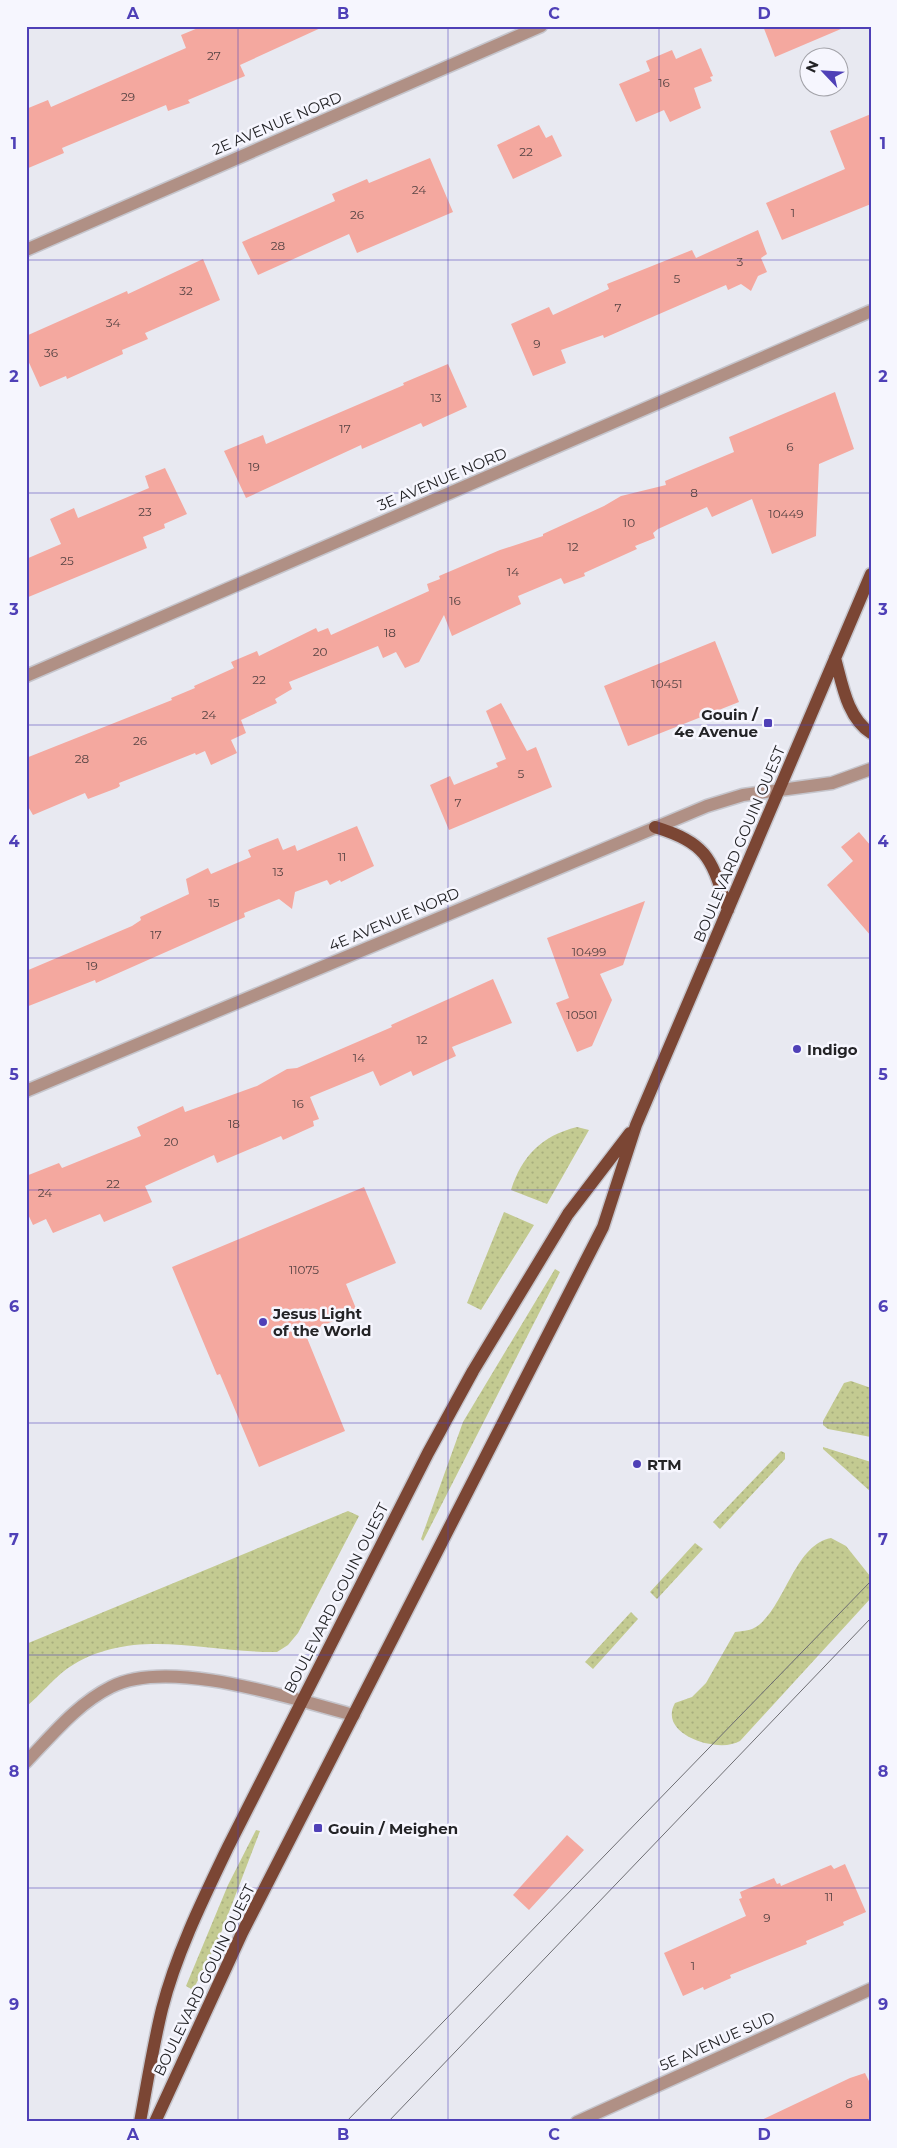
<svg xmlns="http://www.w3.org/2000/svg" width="897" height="2148" font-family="Montserrat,sans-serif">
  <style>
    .grass { fill: url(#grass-dots) }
    .building { fill: #f4a89f }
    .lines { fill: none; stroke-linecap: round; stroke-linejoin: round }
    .minor-casing { stroke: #c5c5cc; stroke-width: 15 }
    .major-casing { stroke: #c5c5cc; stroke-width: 15 }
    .minor { stroke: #b09085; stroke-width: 12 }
    .major { stroke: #7b4634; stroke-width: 12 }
    .tram { stroke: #6e6e73; stroke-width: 1 }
    .grid { fill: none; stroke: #4f40b7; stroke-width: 1; stroke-opacity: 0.55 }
    .poi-dot { fill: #4f40b7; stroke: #f6f6fe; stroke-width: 2 }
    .labels { text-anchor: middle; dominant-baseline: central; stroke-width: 5; stroke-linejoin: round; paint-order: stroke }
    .number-label { font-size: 12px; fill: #574444 }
    .street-label { font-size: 15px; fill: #232326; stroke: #f6f6fe }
    .poi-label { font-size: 15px; font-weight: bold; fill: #232326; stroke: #f6f6fe; text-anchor: start }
    .neatline { fill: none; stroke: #4f40b7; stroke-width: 2 }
    .grid-label { font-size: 16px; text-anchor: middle; font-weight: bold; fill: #4f40b7 }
  </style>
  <defs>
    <pattern id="grass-dots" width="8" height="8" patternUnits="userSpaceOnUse" patternTransform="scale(1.25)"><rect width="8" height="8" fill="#c3ca91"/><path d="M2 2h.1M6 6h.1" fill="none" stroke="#a7ad7d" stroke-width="1.8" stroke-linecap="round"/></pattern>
  </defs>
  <rect width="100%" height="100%" fill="#e8e9f1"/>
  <path class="grass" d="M577 1127 589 1130 547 1204 511 1190C522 1156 541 1136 577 1127Z
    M504 1212 534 1225 481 1310 467 1303Z
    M555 1269 560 1272 423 1541 421 1539 463 1422Z
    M851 1381 871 1388V1437L828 1429 823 1425V1421L844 1383Z
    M823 1447 871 1462V1492L823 1449Z
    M781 1451 785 1453V1459L720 1529 713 1522Z
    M348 1511 359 1516 298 1633 288 1645 277 1652C206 1653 132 1625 68 1668 53 1679 40 1695 26 1707V1644Z
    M831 1538 846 1546 870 1576 871 1598 740 1741C719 1754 657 1735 675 1703L692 1697 706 1683 735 1632C741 1631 749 1631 754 1628 784 1612 793 1545 831 1538Z
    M695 1543 703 1549 657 1599 650 1592Z
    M631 1612 638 1619 593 1669 585 1662Z
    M256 1830 260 1831 219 1938 193 1990 186 1986 228 1885Z"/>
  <path class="building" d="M203 26H325L240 65 245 76 188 100 190 103 168 111 166 105 62 148 64 153 26 169V109L48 100 51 107 186 48 181 35Z
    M763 26H848L775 57Z
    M701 48 713 76 710 77 712 81 694 88 701 108 670 122 664 110 636 122 619 84 650 71 646 61 672 50 676 59Z
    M871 114V204L782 240 766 203 845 169 830 131Z
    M539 125 546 138 552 135 562 156 513 179 497 145Z
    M430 158 453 212 357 253 349 234 258 275 242 242 335 201 332 194 367 179 369 183Z
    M758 230 767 254 761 258 767 272 758 276 751 291 741 284 728 290 726 285 604 338 603 335 561 350 566 363 533 376 511 324 549 307 553 315 609 289 607 284 692 250 696 258Z
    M203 259 220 300 145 333 148 339 122 350 123 354 67 379 66 376 40 387 26 356V336L127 291 128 294Z
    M448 364 467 407 423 427 421 423 362 449 361 445 246 498 224 451 263 435 266 444 404 385 403 383Z
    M835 392 854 449 819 464 816 536 772 554 752 499 712 517 707 507 658 529 653 533 655 538 635 546 637 549 584 573 585 576 564 584 561 578 518 596 521 604 452 636 444 615 419 662 405 668 396 652 383 658 378 646 289 682 292 689 275 699 277 703 241 720 246 733 231 740 237 753 211 765 205 751 196 755 195 753 119 783 120 786 117 788 88 799 85 793 33 815 26 803V758L172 700 171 698 195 688 194 686 234 668 231 662 257 651 259 656 316 628 318 632 328 628 331 635 429 591 427 584 440 579 439 576 500 550 543 536V534L604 506 621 496 666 485 665 481 734 452 729 437Z
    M165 468 187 514 164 524 165 528 143 537 147 548 26 598V559L61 544 50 519 74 508 78 518 149 488 145 476Z
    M715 641 739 702 628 746 604 686Z
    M501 703 527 751 536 747 552 787 449 830 430 785 450 776 454 785 498 767 496 763 506 759 486 711Z
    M357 826 374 866 341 882 340 880 330 885 327 880 295 892 292 909 279 899 244 913 245 917 96 983 95 980 26 1007V971L132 926 141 920 140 917 189 894 186 879 208 868 211 874 251 857 248 850 278 838 283 850 295 845 297 851Z
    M859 832 871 846V936L827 885 853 861 841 847Z
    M645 901 623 965 600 974 612 1000 592 1046 577 1052 556 1003 569 998 547 938Z
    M493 979 512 1023 452 1047 456 1056 413 1076 411 1071 380 1086 373 1071 310 1097 319 1119 313 1121 314 1126 283 1140 281 1136 217 1163 214 1155 145 1186 152 1202 104 1222 100 1214 53 1233 46 1219 33 1225 26 1210V1176L59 1163 62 1168 141 1136 137 1127 183 1106 185 1112 257 1086 287 1069 297 1068 392 1027 391 1025Z
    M364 1187 396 1263 346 1284 357 1311 305 1333 345 1431 259 1467 220 1374 217 1375 172 1267Z
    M567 1835 584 1850 529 1910 513 1895Z
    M845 1864 866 1912 843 1922 844 1925 806 1941 807 1944 730 1975 731 1978 704 1990 703 1987 683 1996 664 1953 746 1916 739 1899 742 1898 740 1892 774 1878 777 1884 780 1883 781 1886 831 1865 834 1869Z
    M865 2073 871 2085V2122H757L850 2078Z"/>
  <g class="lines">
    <defs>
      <path id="minor" d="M26 250 541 26
        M26 676 871 311
        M26 1091 707 806 743 795 832 783 871 769
        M26 1762C53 1734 77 1704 111 1687 170 1657 292 1699 354 1715
        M577 2122 871 1989"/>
      <path id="major" d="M835 658C842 683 847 718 871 733
        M655 827C709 844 711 859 728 910
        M140 2122C147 2084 153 2046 162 2009 176 1954 203 1899 228 1847L428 1453 473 1371 568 1214 630 1133
        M155 2122 242 1933 603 1227 636 1125 871 574"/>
    </defs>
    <use href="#minor" class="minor-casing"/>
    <use href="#major" class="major-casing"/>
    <use href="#minor" class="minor"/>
    <use href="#major" class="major"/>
    <path class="tram" d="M346 2122 871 1581
      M388 2122 871 1618"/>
  </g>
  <path class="grid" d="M238 26V2122M448 26V2122M659 26V2122M26 260H871M26 493H871M26 725H871M26 958H871M26 1190H871M26 1423H871M26 1655H871M26 1888H871"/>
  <g class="poi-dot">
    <rect x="763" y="718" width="10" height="10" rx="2.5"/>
    <circle cx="797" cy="1049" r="5"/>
    <circle cx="263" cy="1322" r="5"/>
    <circle cx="637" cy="1464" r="5"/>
    <rect x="313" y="1823" width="10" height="10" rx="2.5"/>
  </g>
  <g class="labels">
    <g class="number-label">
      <text x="214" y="55">27</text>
      <text x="664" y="82">16</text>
      <text x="128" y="96">29</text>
      <text x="526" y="151">22</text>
      <text x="419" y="189">24</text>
      <text x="793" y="212">1</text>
      <text x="357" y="214">26</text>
      <text x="278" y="245">28</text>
      <text x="740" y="261">3</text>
      <text x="677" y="278">5</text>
      <text x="186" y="290">32</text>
      <text x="618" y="307">7</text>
      <text x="113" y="322">34</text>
      <text x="537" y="343">9</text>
      <text x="51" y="352">36</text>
      <text x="436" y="397">13</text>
      <text x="345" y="428">17</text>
      <text x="790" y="446">6</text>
      <text x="254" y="466">19</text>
      <text x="694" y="492">8</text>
      <text x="145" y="511">23</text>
      <text x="786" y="513">10449</text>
      <text x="629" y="522">10</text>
      <text x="573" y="546">12</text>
      <text x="67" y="560">25</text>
      <text x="513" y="571">14</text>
      <text x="455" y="600">16</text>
      <text x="390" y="632">18</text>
      <text x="320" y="651">20</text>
      <text x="259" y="679">22</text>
      <text x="667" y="683">10451</text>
      <text x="209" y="714">24</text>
      <text x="140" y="740">26</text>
      <text x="82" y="758">28</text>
      <text x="521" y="773">5</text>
      <text x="458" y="802">7</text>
      <text x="342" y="856">11</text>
      <text x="278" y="871">13</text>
      <text x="214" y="902">15</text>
      <text x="156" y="934">17</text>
      <text x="589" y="951">10499</text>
      <text x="92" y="965">19</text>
      <text x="582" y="1014">10501</text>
      <text x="422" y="1039">12</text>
      <text x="359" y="1057">14</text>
      <text x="298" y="1103">16</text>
      <text x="234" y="1123">18</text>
      <text x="171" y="1141">20</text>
      <text x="113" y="1183">22</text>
      <text x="45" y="1192">24</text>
      <text x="304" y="1269">11075</text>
      <text x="829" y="1896">11</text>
      <text x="767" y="1917">9</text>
      <text x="693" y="1965">1</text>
      <text x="849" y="2103">8</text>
    </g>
    <g class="street-label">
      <text transform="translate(277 123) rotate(-23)">2E AVENUE NORD</text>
      <text transform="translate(442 479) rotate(-23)">3E AVENUE NORD</text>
      <text transform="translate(739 844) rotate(-67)">BOULEVARD GOUIN OUEST</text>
      <text transform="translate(394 919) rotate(-23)">4E AVENUE NORD</text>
      <text transform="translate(336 1598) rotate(-63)">BOULEVARD GOUIN OUEST</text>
      <text transform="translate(204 1980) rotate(-64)">BOULEVARD GOUIN OUEST</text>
      <text transform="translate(717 2041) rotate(-24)">5E AVENUE SUD</text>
    </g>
    <g class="poi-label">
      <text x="758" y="714" text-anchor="end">Gouin /<tspan x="758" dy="17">4e Avenue</tspan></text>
      <text x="807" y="1049">Indigo</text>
      <text x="273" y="1313">Jesus Light<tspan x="273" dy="17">of the World</tspan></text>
      <text x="647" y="1464">RTM</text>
      <text x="328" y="1828">Gouin / Meighen</text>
    </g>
  </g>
  <rect width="897" height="2148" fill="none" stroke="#f6f6fe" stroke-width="55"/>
  <g transform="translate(824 72) rotate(295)"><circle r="24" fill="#f6f6fe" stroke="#a2a2a8"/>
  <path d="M0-4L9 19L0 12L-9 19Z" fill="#4f40b7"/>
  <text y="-8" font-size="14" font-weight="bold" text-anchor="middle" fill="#232326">N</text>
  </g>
  <rect x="28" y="28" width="842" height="2092" class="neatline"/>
  <g class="grid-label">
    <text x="133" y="19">A</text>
    <text x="343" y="19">B</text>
    <text x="554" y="19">C</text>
    <text x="764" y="19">D</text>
    <text x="14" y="149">1</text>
    <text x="883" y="149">1</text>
    <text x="14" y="382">2</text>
    <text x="883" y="382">2</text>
    <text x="14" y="615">3</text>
    <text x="883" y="615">3</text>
    <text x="14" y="847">4</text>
    <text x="883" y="847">4</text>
    <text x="14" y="1080">5</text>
    <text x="883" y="1080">5</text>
    <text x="14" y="1312">6</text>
    <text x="883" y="1312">6</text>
    <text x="14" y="1545">7</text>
    <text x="883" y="1545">7</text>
    <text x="14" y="1777">8</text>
    <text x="883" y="1777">8</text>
    <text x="14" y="2010">9</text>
    <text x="883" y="2010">9</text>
    <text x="133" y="2140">A</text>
    <text x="343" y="2140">B</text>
    <text x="554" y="2140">C</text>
    <text x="764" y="2140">D</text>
  </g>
</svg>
